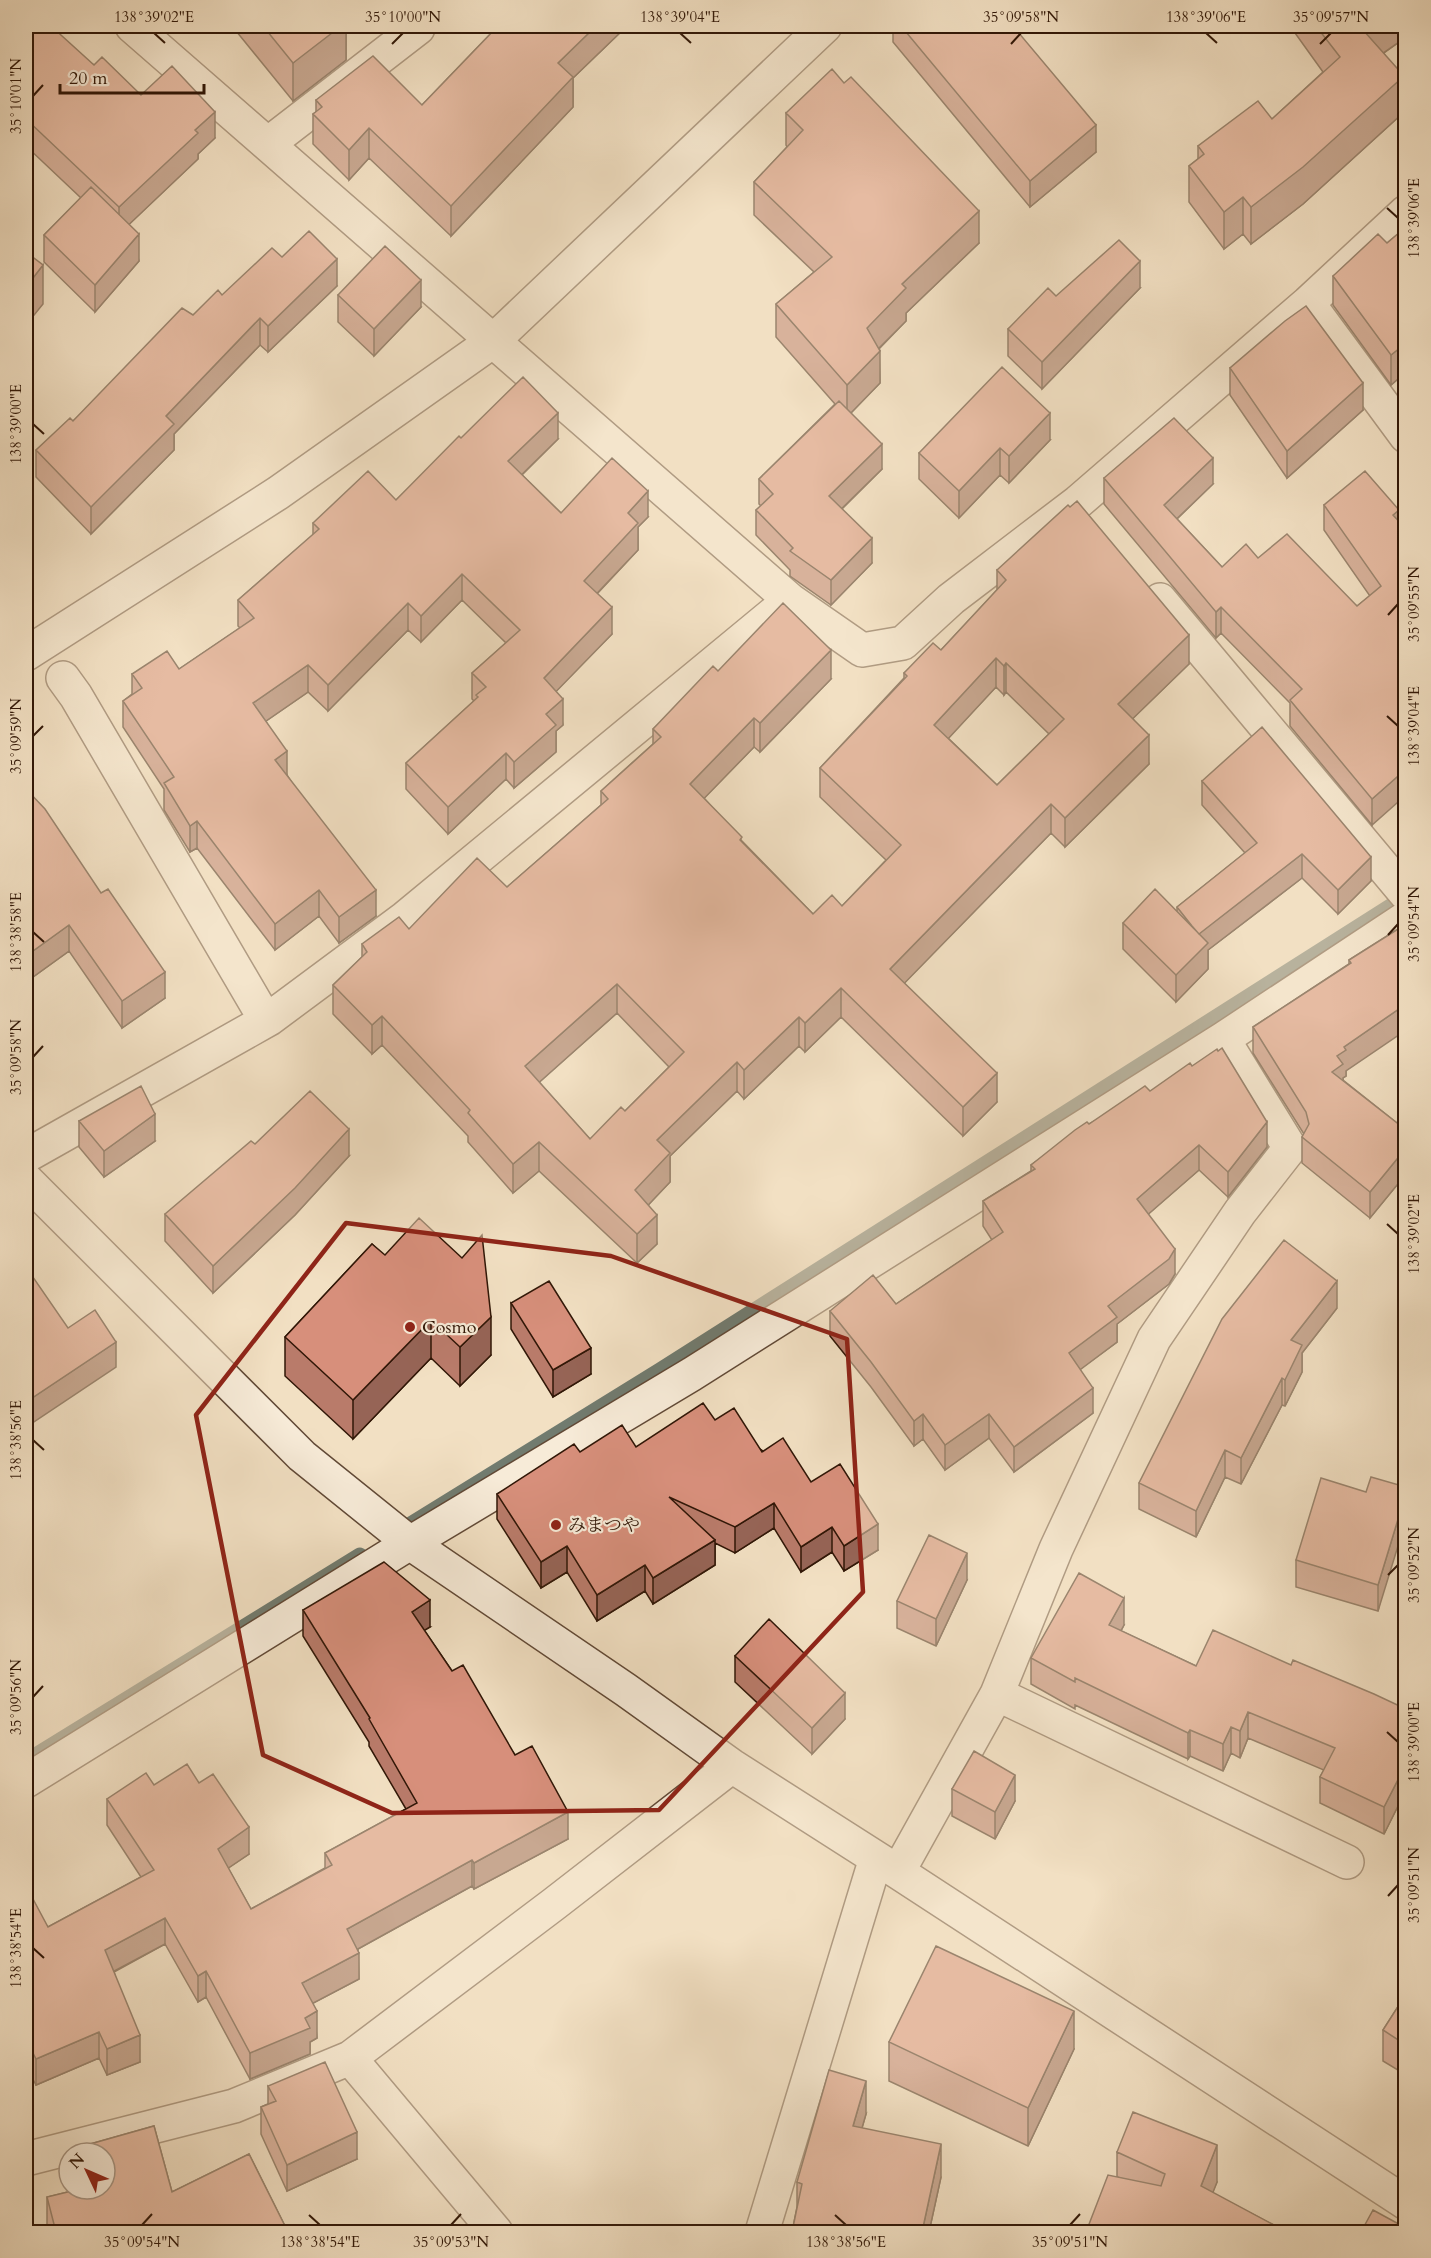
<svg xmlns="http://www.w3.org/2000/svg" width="1431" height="2258" font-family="Cardo,'Noto Serif JP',serif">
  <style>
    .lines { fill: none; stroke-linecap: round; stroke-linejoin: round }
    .stream { stroke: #717b6f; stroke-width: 15 }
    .minor-casing { stroke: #614936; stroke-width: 36 }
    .minor { stroke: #f7ebd8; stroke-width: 33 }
    .wall { fill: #b97b6a; stroke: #311707; stroke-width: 1.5; fill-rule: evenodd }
    .shaded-wall { fill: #966456; stroke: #311707; stroke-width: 1.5 }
    .building { fill: #d78f7b; stroke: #311707; stroke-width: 1.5; fill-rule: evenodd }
    .marked { fill: none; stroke: #8f2418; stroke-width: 4.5; stroke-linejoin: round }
    .ticks { fill: none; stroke: #311707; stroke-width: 2 }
    .poi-dot { fill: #8f2418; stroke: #f7ebd8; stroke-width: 2 }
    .labels { text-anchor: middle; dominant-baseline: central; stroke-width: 4.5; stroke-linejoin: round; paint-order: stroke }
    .poi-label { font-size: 18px; fill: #311707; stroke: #f7ebd8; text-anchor: start }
    .neatline { fill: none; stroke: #311707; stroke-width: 2 }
    .ticks-label { font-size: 15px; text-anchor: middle; fill: #311707 }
  </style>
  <rect width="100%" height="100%" fill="#f2e0c3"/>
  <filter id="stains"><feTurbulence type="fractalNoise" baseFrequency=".00333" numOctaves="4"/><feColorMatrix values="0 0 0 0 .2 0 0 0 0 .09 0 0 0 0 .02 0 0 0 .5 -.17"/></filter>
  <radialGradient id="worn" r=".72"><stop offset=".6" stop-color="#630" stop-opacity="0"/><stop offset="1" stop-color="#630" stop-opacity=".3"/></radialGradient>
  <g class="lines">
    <path class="stream" d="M401 1530 660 1370 1406 896
      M26 1761 360 1555"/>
    <defs>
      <path id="minor" d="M132 26 790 600 862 650 903 643 951 599 1078 502 1308 303 1406 212
        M268 144 418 28
        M1308 303 1406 436
        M1160 600 1406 894
        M26 654 278 493 493 341 825 26
        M63 678 76 696 258 1007
        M26 1156 269 1019 405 918 790 600
        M26 1180 302 1456 410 1543 626 1690 732 1766 898 1872 1406 2203
        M997 1694 1347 1862
        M26 1781 410 1543 692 1374 1223 1039 1406 918
        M898 1872 997 1694 1056 1549 1154 1339 1240 1212 1290 1148 1223 1039
        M350 2058 496 2232
        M26 2159 234 2106 350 2058 554 1904 732 1766
        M762 2232 876 1858"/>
    </defs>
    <use href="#minor" class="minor-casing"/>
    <use href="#minor" class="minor"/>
  </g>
  <path class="wall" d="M26 26 94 65 141 95 215 138 198 154V159L129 224 139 261 95 312 44 262V235L81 198 26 146Z
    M232 26H356L346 33V60L293 101Z
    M498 26H627L573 78V107L451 236 369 158 349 180 313 144V114L316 112V100L422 105Z
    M893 26H1013L1096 152 1030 207 893 42Z
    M1290 26H1406V37L1384 53 1404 112 1303 204 1251 244 1243 234 1224 249 1189 202V166L1198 159V146L1272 119 1323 72Z
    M786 113 979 243 906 313V321L879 349 880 383 851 413 882 469 842 509 872 563 831 605 790 576V570L756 535V510L761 506 759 504V479L835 404 776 337V304L814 272 754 215V182L787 147 786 145Z
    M1406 227V372L1391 385 1333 305V276L1387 243Z
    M282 257 337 286 268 352 260 345 174 434V450L91 534 36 477V450L73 421 193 315Z
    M1140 288 1042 389 1008 356V329L1056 296Z
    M338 295 421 307 374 356 338 322Z
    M1230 368 1363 410 1287 478 1230 395Z
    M461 438 558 439 522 475 561 513 648 517 638 527V550L597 594 612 634 556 691 563 725 556 731V752L514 788 506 779 448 834 406 789V763L474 701 472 699V673L506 643 462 600 421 642 408 630 328 711 308 692 266 721 287 775 376 916 339 943 319 916 275 950 197 848 190 852 164 810V789L123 727V701L132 694V674L179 669 240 628 238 626V600L313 535V523L396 500Z
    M1050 440 1009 483 1000 475 959 518 919 479V453Z
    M1104 478 1213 484 1177 519 1222 567 1258 558 1357 606 1370 596 1324 530V505L1399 510 1372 825 1290 726V703L1221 633 1216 638 1104 504Z
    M997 570 1189 664 1133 718 1149 764 1065 847 1051 833 904 983 997 1102 963 1136 841 1017 805 1052 799 1046 744 1099 737 1091 670 1156V1182L648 1205 657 1244 637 1263 539 1171 513 1193 468 1142V1136L382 1045 372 1054 333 1014V985L362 957V944L409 929 507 887 601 805V791L653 744V729L718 671 831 679 760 752 754 747 704 798 742 841 813 914 842 906 886 860 820 797V768L904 678V673L941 650 997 590ZM996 687 1004 695 1006 692 1049 734 997 785 948 738ZM617 1013 669 1067 625 1111 590 1139 539 1082Z
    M1202 781 1371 881 1338 914 1302 878 1208 950V969L1176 1002 1123 949V923L1177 911V907L1245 853 1202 805Z
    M26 789 165 998 122 1028 69 951 26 982Z
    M1406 924 1346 1071V1076L1343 1078V1080L1406 1130V1174L1370 1218 1302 1163V1137L1304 1134 1253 1053V1027L1349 964V960Z
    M1150 1091 1267 1147 1228 1197 1199 1170 1148 1214 1175 1274 1169 1284 1117 1324V1342L1080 1369 1093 1413 1014 1472 989 1438 945 1470 923 1439 914 1446 871 1387 830 1336V1311L896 1304 992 1240 983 1226V1201L1031 1171V1165L1089 1124Z
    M79 1121 155 1141 104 1177 79 1147Z
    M349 1156 295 1215 213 1293 165 1241V1214Z
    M372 1244 491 1355 460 1386 431 1358 353 1439 285 1376V1337Z
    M511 1303 591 1374 553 1397 511 1329Z
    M1337 1308 1302 1353V1372L1285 1406 1282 1405 1241 1484 1225 1477 1196 1537 1139 1509V1483Z
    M715 1420 811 1482 878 1550 844 1571 832 1552 801 1572 774 1528 735 1553 715 1543V1565L653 1604 645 1591 597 1621 567 1572 541 1588 497 1519V1494L580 1452 636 1447Z
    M1406 1487 1378 1611 1296 1587V1560L1366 1492Z
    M967 1580 936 1646 897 1628V1601Z
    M303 1610 430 1627 424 1630 452 1671 515 1755 568 1839 474 1889 472 1886 358 1949 359 1979 313 2003 317 2038 310 2042V2054L250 2079 206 1997 198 2002 165 1944 114 1972 140 2062 107 2075 99 2058 36 2085 26 2066V1903L48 1927 141 1877 107 1825V1799L154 1785 199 1783 249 1854 228 1868 251 1909 325 1868V1853L406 1809 369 1746V1742L303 1636Z
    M1124 1625 1121 1631 1196 1666 1291 1665 1406 1709V1790L1384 1834 1320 1803V1777L1324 1770 1248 1738 1240 1758 1231 1753 1223 1771 1190 1756 1188 1759 1075 1705V1709L1031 1684V1658Z
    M735 1656 845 1719 812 1754 735 1682Z
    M952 1789 1015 1801 995 1839 952 1816Z
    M1406 1994V2075L1383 2061V2030Z
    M889 2042 1074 2049 1028 2146 889 2081Z
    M268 2086 357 2159 287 2191 261 2134V2107L268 2104Z
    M866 2114 862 2128 941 2177 929 2232H792L797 2207V2182Z
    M154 2126 172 2192 249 2154 288 2232H49L47 2224V2197L80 2189H105V2153H83V2146Z
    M1117 2152 1217 2182 1212 2193 1287 2232 1117 2177Z"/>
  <path class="shaded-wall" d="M332 26H356L346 33V60L293 101V63Z
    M596 26H627L573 78V107L451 236V206L558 63Z
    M1370 26H1406V37L1363 67V30Z
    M1404 76V112L1303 204 1251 244V207Z
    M215 112V138L198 154V159L119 234V207L195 130Z
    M1096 125V152L1030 207V181Z
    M369 128V158L349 180V150Z
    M1243 197V234L1224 249V212Z
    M979 211V243L906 313V321L867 360V328L902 284Z
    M139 234V261L95 312V285Z
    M337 259V286L268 352V326Z
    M1140 261V288L1042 389V362Z
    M43 265V304L26 325V287Z
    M421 280V307L374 356V329Z
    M260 318V345L174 434V450L91 534V507L166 416Z
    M1406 343V372L1391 385V355Z
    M880 351V383L847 417V385Z
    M1363 383V410L1287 478V451Z
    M558 413V439L508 488V461Z
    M1050 413V440L1009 483V456Z
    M882 444V469L829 521V496Z
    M1000 448V475L959 518V491Z
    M1213 458V484L1164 531V505Z
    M648 491V517L638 527V550L584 607V581L628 513Z
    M1399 510V536L1393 515Z
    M872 538V563L831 605V580Z
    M462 574V600L421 642V616Z
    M408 603V630L328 711V685Z
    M612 607V634L544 704V678Z
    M1221 607V633L1216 638V612Z
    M1189 635V664L1118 733V704Z
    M831 650V679L760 752V723Z
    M996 658V687L934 754V725Z
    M1006 663V692L1004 695V666Z
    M308 665V692L253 730V703Z
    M563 699V725L556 731V752L514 788V762L546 714Z
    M754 718V747L690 813V784Z
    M1149 735V764L1065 847V818Z
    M287 751V777L275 760Z
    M506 753V779L448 834V807Z
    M1406 769V795L1372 825V799Z
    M1051 804V833L890 998V969Z
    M197 821V848L190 852V826Z
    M1302 854V878L1208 950V969L1176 1002V975L1198 934Z
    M1371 857V881L1338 914V890Z
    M319 890V916L275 950V924Z
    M376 890V916L339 943V917Z
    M69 925V951L26 982V956Z
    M165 972V998L122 1028V1001Z
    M617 984V1013L525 1095V1066Z
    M841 988V1017L805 1052V1023Z
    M1406 1004V1030L1346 1071V1076L1343 1078V1090L1332 1072 1337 1056 1344 1047Z
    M382 1016V1045L372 1054V1025Z
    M799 1017V1046L744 1099V1070Z
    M737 1062V1091L670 1156V1182L635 1219V1190L657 1140Z
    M997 1073V1102L963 1136V1107Z
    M155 1114V1141L104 1177V1151Z
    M1267 1122V1147L1228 1197V1172Z
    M349 1129V1156L295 1215 213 1293V1266Z
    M539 1142V1171L513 1193V1164Z
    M1199 1145V1170L1137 1224V1199Z
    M1406 1148V1174L1370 1218V1192Z
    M657 1215V1244L637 1263V1234Z
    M1175 1249V1274L1169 1284 1117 1324V1342L1069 1378V1353L1108 1306Z
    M1337 1281V1308L1302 1353V1372L1285 1406V1380L1291 1340Z
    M491 1317V1355L460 1386V1347Z
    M431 1320V1358L353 1439V1400Z
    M116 1342V1367L31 1424V1445L26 1448V1402Z
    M591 1348V1374L553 1397V1370Z
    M1282 1378V1405L1241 1484V1458Z
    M1093 1388V1413L1014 1472V1447Z
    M923 1414V1439L914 1446V1421Z
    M989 1414V1438L945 1470V1445Z
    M1225 1450V1477L1196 1537V1511Z
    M1406 1493V1520L1378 1611V1585Z
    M774 1503V1528L735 1553V1527Z
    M878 1524V1550L844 1571V1546Z
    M832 1527V1552L801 1572V1547Z
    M715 1540V1565L653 1604V1578Z
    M567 1546V1572L541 1588V1562Z
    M967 1553V1580L936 1646V1619Z
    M645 1565V1591L597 1621V1595Z
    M1124 1598V1625L1109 1652V1625Z
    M430 1600V1627L412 1638V1612Z
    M845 1693V1719L812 1754V1728Z
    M1248 1712V1738L1240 1758V1731Z
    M1231 1727V1753L1223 1771V1744Z
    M1190 1730V1756L1188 1759V1733Z
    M1406 1764V1790L1384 1834V1807Z
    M1015 1775V1801L995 1839V1812Z
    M568 1812V1839L474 1889V1863Z
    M249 1827V1854L218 1875V1849Z
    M472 1860V1886L347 1955V1929Z
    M165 1918V1944L105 1976V1950Z
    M359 1953V1979L302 2009V1983Z
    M206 1971V1997L198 2002V1976Z
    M317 2011V2038L310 2042V2054L250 2079V2053L305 2018Z
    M1074 2011V2049L1028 2146V2108Z
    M99 2032V2058L36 2085V2059Z
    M140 2035V2062L107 2075V2049Z
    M866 2081V2114L853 2159V2126Z
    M357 2132V2159L287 2191V2165Z
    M941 2144V2177L929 2232H922Z
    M1217 2145V2182L1201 2223V2186Z"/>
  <path class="building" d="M26 26H51L94 65 102 57 141 95 172 66 215 112 195 130 198 133 119 207 26 119V101L31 96 26 90Z
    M263 26H341L293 63Z
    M498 26H596L558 63 573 77 451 206 369 128 349 150 313 114 322 107 316 100 373 56 422 105Z
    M901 26H1013L1096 125 1030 181Z
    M1316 26H1370L1363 30 1404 76 1303 167 1251 207 1243 197 1224 212 1189 166 1204 154 1198 146 1258 101 1272 119 1340 57Z
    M832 69 844 83 851 77 979 211 902 284 906 288 867 328 880 351 847 385 776 304 832 257 754 182 803 130 786 113Z
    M91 187 139 234 95 285 44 235Z
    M1406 227V343L1391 355 1333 276 1378 234 1387 243Z
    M309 231 337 259 268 326 260 318 166 416 174 424 91 507 36 450 70 418 73 421 182 308 193 315 218 290 222 295 272 248 282 257Z
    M1119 240 1140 261 1042 362 1008 329 1048 288 1056 296Z
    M385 246 421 280 374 329 338 295Z
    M26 252 43 265 26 287Z
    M1306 306 1363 383 1287 451 1230 368 1285 321Z
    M1002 367 1050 413 1009 456 1000 448 959 491 919 453Z
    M523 377 558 413 508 461 561 513 612 458 648 491 628 513 638 523 584 581 612 607 544 678 563 699 546 714 556 725 514 762 506 753 448 807 406 763 478 697 476 695 486 687 472 673 520 630 462 574 421 616 408 603 328 685 308 665 253 703 287 751 275 760 376 890 339 917 319 890 275 924 197 821 190 826 164 783 174 777 123 701 142 688 132 674 167 651 179 669 254 618 238 600 319 529 313 523 368 471 396 500 459 436 461 438Z
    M839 401 882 444 829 496 872 538 831 580 790 551 793 548 756 510 773 494 759 479Z
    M1174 418 1213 458 1164 505 1222 567 1246 544 1258 558 1287 534 1357 606 1381 586 1324 505 1365 471 1399 510 1393 515 1406 529V769L1372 799 1290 700 1302 689 1221 607 1216 612 1104 478Z
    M1077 501 1189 635 1118 704 1149 735 1065 818 1051 804 890 969 997 1073 963 1107 841 988 805 1023 799 1017 744 1070 737 1062 657 1140 670 1153 635 1190 657 1215 637 1234 539 1142 513 1164 468 1113 470 1110 382 1016 372 1025 333 985 367 952 362 944 399 917 409 929 477 858 507 887 608 799 601 791 661 737 653 729 713 666 718 671 783 603 831 650 760 723 754 718 690 784 742 837 740 840 813 914 832 895 842 906 901 845 820 768 907 676 904 673 933 643 941 650 1006 580 997 570 1068 505 1070 507ZM996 658 1004 666 1006 663 1064 719 997 785 934 725ZM617 984 684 1052 625 1111 621 1107 590 1139 525 1066Z
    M1262 727 1371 857 1338 890 1302 854 1199 934 1192 926 1177 907 1257 843 1202 781Z
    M26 789 45 809 101 893 108 889 165 972 122 1001 69 925 26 956Z
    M1155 889 1208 943 1176 975 1123 923Z
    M1406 924V1004L1344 1047 1346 1050 1337 1056 1343 1064 1332 1072 1406 1130V1148L1370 1192 1302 1137 1309 1124 1306 1112 1253 1027 1351 963 1349 960Z
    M1222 1048 1267 1122 1228 1172 1199 1145 1137 1199 1175 1249 1169 1259 1108 1306 1117 1317 1069 1353 1093 1388 1014 1447 989 1414 945 1445 923 1414 914 1421 871 1362 830 1311 873 1275 896 1304 1003 1232 983 1201 1035 1169 1031 1165 1075 1130 1087 1122 1089 1124 1145 1086 1150 1091 1190 1063 1192 1066 1217 1049 1218 1051Z
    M141 1086 155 1114 104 1151 79 1121Z
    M310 1091 349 1129 295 1188 213 1266 165 1214 251 1141 255 1144Z
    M419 1218 462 1258 482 1235 491 1317 460 1347 431 1320 353 1400 285 1337 372 1244 385 1255Z
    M1284 1240 1337 1281 1291 1340 1302 1345 1285 1380 1282 1378 1241 1458 1225 1450 1196 1511 1139 1483 1222 1319Z
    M26 1267 68 1328 95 1310 116 1342 26 1402Z
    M549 1281 591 1348 553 1370 511 1303Z
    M703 1403 715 1420 734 1408 762 1452 783 1438 811 1482 840 1464 878 1524 844 1546 832 1527 801 1547 774 1503 735 1527 669 1497 715 1540 653 1578 645 1565 597 1595 567 1546 541 1562 497 1494 574 1444 580 1452 622 1425 636 1447Z
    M26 1410 31 1420 26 1423Z
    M1371 1477 1406 1487V1493L1378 1585 1296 1560 1321 1478 1366 1492Z
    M929 1535 967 1553 936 1619 897 1601Z
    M384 1562 430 1600 412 1612 452 1671 463 1665 515 1755 532 1746 568 1812 474 1863 472 1860 347 1929 359 1953 302 1983 317 2011 305 2018 310 2028 250 2053 206 1971 198 1976 165 1918 105 1950 140 2035 107 2049 99 2032 36 2059 26 2039V1903L33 1899 48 1927 154 1870 107 1799 146 1773 154 1785 187 1764 199 1783 213 1774 249 1827 218 1849 251 1909 332 1865 325 1853 417 1803 369 1719 370 1718 303 1610Z
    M1079 1573 1124 1598 1109 1625 1196 1666 1213 1630 1291 1665 1293 1660 1374 1694 1406 1709V1764L1384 1807 1320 1777 1335 1748 1248 1712 1240 1731 1231 1727 1223 1744 1190 1730 1188 1733 1075 1678V1682L1031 1658Z
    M769 1619 845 1693 812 1728 735 1656Z
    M974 1751 1015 1775 995 1812 952 1789Z
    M936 1946 1074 2011 1028 2108 889 2042Z
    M1406 1994V2045L1383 2030Z
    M325 2062 357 2132 287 2165 261 2107 276 2101 268 2086Z
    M829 2070 866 2081 853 2126 941 2144 922 2232H792L802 2184 797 2182Z
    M1133 2112 1217 2145 1201 2186 1287 2232H1086L1108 2175 1161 2186 1165 2174 1117 2152Z
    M154 2126 172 2192 249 2154 288 2232H56L47 2197 80 2189H105V2153H87L83 2146Z
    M1373 2210 1406 2228V2232H1361Z"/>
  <path d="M0 0H1431V2258H0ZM346 1223 611 1256 847 1339 863 1592 659 1810 392 1813 263 1755 196 1415Z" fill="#f2e0c3" fill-opacity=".55" fill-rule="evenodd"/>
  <path class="marked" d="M346 1223 611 1256 847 1339 863 1592 659 1810 392 1813 263 1755 196 1415Z"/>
  <path class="ticks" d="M154 33 165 43M680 33 691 43M1206 33 1217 43M392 44 403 33M1011 44 1021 33M1320 44 1331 33M33 96 43 85M1387 208 1398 218M33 424 44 434M1388 615 1398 604M1387 716 1398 726M33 736 43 726M33 932 44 942M1388 935 1398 924M33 1057 43 1046M1387 1224 1398 1234M33 1440 44 1450M1388 1575 1398 1565M33 1697 43 1686M1387 1732 1398 1742M1388 1896 1398 1885M33 1948 44 1958M309 2215 320 2225M835 2215 846 2225M142 2225 152 2214M451 2225 461 2214M1070 2225 1080 2214"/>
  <g class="poi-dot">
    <circle cx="410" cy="1327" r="6"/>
    <circle cx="556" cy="1525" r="6"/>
  </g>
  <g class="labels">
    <g class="poi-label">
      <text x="422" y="1327">Cosmo</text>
      <text x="568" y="1525">みまつや</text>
    </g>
  </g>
  <rect width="1431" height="2258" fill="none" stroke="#f2e0c3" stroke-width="66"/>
  <g transform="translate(87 2171) rotate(314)"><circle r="28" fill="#f7ebd8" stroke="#a89684" stroke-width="1.5"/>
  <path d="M0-4.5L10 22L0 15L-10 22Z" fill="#8f2418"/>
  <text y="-9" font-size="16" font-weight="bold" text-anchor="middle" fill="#311707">N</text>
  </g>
  <path d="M60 84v9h144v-9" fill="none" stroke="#311707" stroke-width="3"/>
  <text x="69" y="84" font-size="18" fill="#311707" stroke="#f7ebd8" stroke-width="4.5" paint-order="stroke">20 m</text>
  <rect x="33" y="33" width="1365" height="2192" class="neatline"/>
  <g class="ticks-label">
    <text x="154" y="22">138°39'02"E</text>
    <text x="403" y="22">35°10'00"N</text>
    <text x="680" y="22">138°39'04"E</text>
    <text x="1021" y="22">35°09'58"N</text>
    <text x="1206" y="22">138°39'06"E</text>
    <text x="1331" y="22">35°09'57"N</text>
    <text transform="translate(16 96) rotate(-90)" y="5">35°10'01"N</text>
    <text transform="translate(1414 218) rotate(-90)" y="5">138°39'06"E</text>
    <text transform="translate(16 424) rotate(-90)" y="5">138°39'00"E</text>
    <text transform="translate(1414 604) rotate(-90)" y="5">35°09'55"N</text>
    <text transform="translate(1414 726) rotate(-90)" y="5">138°39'04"E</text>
    <text transform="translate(16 736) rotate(-90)" y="5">35°09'59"N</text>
    <text transform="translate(1414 924) rotate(-90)" y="5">35°09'54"N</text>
    <text transform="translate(16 932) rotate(-90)" y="5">138°38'58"E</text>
    <text transform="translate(16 1057) rotate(-90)" y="5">35°09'58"N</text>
    <text transform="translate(1414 1234) rotate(-90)" y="5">138°39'02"E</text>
    <text transform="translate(16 1440) rotate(-90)" y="5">138°38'56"E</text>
    <text transform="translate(1414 1565) rotate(-90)" y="5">35°09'52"N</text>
    <text transform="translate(16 1697) rotate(-90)" y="5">35°09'56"N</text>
    <text transform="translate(1414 1742) rotate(-90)" y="5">138°39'00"E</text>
    <text transform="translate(1414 1885) rotate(-90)" y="5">35°09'51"N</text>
    <text transform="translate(16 1948) rotate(-90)" y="5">138°38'54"E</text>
    <text x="142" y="2247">35°09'54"N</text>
    <text x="320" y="2247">138°38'54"E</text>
    <text x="451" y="2247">35°09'53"N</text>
    <text x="846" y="2247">138°38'56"E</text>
    <text x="1070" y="2247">35°09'51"N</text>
  </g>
  <rect width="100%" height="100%" filter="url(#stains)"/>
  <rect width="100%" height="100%" fill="url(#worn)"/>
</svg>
